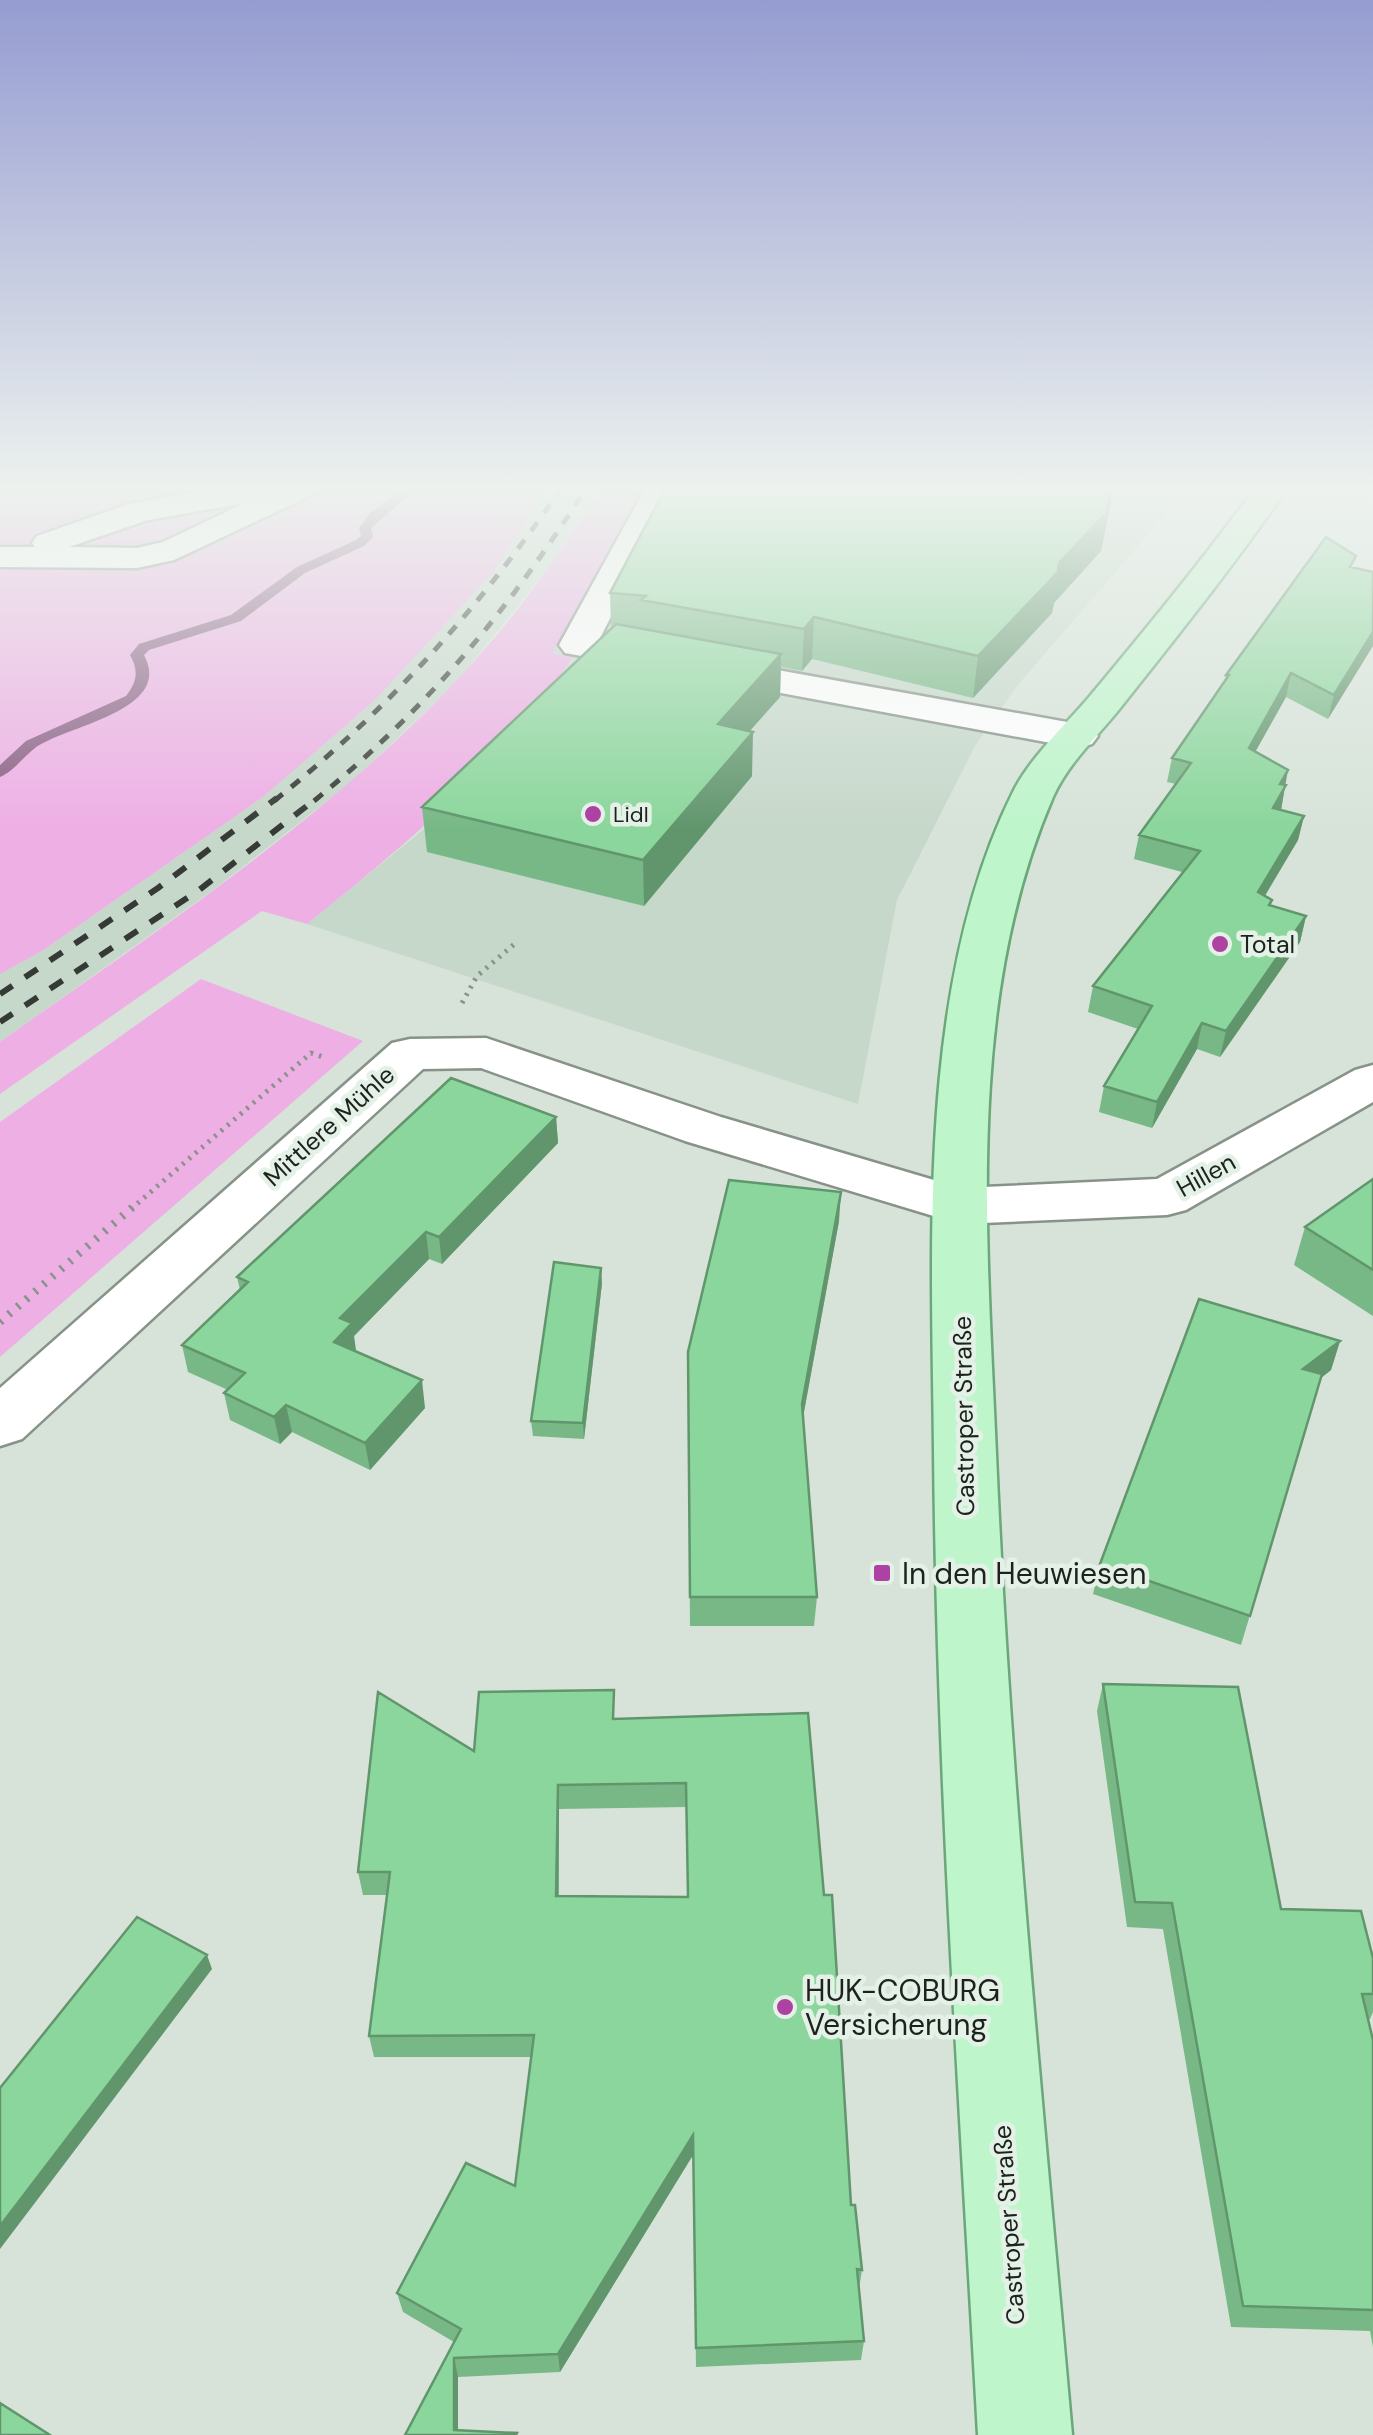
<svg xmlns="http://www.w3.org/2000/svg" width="1373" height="2435" font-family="'DM Sans',sans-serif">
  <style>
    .built { fill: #c6d8ca }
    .green { fill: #eeafe5 }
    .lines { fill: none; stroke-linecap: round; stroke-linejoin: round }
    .stream { fill: #8a5e84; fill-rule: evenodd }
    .minor-casing { stroke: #879289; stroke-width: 5 }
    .major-casing { stroke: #6aa779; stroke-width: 5 }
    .path-far1 { stroke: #8a938b; stroke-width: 5; stroke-dasharray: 2.5 6; stroke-linecap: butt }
    .path { stroke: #8a938b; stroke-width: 8; stroke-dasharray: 2.5 9; stroke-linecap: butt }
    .minor { fill: #fff; fill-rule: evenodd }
    .major { fill: #bef5cb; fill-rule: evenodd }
    .rail-far1 { stroke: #353a36; stroke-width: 5; stroke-dasharray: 11 11; stroke-linecap: butt }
    .rail { stroke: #353a36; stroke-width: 6; stroke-dasharray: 15 15; stroke-linecap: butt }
    .wall { fill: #78b886; fill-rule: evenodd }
    .shaded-wall { fill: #61966d }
    .building { fill: #8bd69c; stroke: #61966d; stroke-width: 2.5; fill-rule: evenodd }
    .poi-dot { fill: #ad42a3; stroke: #e4f1e6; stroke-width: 4 }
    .labels { text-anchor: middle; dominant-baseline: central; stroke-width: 9; stroke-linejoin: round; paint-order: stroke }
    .far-poi-label { font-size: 22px; fill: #1e221f; stroke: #e4f1e6; text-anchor: start }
    .poi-label { font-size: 25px; fill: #1e221f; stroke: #e4f1e6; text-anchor: start }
    .street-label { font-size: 25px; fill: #1e221f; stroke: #e4f1e6 }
    .near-poi-label { font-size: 30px; fill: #1e221f; stroke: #e4f1e6; text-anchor: start }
  </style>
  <rect width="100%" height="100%" fill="#d7e3d9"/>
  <path class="built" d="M544 487H599L551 565 455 683 349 784 213 890 0 1042V974L42 951 263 797 373 702Z
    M645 487H1189L1017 686 975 746 897 900 858 1104 307 924 417 835 472 782 571 659 551 654Z"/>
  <path class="green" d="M0 487H549L494 571 373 702 263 797 42 951 0 974Z
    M599 487H645L552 653 572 658C503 765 405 845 307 924L262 911 0 1094V1042C221 885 465 731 599 487Z
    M201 979 363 1041 0 1357V1122Z"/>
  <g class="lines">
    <path class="stream" d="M405 487H418L371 528 373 537 364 546 305 573 241 621 149 650 144 655C174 711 67 725 35 748 23 757 14 771 0 777V765L26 741 126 696C137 682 139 671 130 655L139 644 231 615 297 567 356 540 361 536 359 528 370 513Z"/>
    <defs>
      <path id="minor" d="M223 487H319L314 494 174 560 137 568 0 567V547H35L32 543 37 536 129 504ZM245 503 163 542 137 548 69 547 148 520Z
        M646 487H678L600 638 1078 724 1092 728 1098 736 1092 744 1078 748 565 653 559 645Z
        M486 1038 721 1117 961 1188 1157 1179 1355 1070 1373 1065V1102L1186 1210 1167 1215 960 1224 685 1141 481 1068 423 1069 22 1439 0 1446V1388L392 1043 410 1039Z"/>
      <path id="major" d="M1256 487H1288C1236 563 1178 635 1121 707 1098 736 1068 763 1053 797 965 1000 987 1239 996 1454 1010 1782 1043 2108 1072 2435H978C960 2107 937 1779 934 1450 932 1240 917 985 1013 792 1031 756 1064 727 1090 696 1147 628 1203 559 1256 487Z"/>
    </defs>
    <use href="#minor" class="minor-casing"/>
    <use href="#major" class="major-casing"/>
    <path class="path-far1" d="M462 1003 477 976 518 941
      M131 1209 311 1053 323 1057"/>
    <path class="path" d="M0 1322 134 1206"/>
    <use href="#minor" class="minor"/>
    <use href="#major" class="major"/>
    <path class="rail-far1" d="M274 801C389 709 479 609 562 487
      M314 801C430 706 507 612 587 487"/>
    <path class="rail" d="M0 994 158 888 277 798
      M0 1022 199 890 317 798"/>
  </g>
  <path class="wall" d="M666 487H1114L1101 551 1054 603 1052 613 973 698 812 659 802 671 781 667 780 697 749 731 752 776 644 906 427 852 422 807 611 629 610 593Z
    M1351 487H1373V495L1350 491Z
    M1353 568 1373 572 1328 719 1286 697 1255 752 1285 785 1281 810 1304 816 1298 840 1265 896 1272 900 1271 905 1306 916 1300 942 1220 1057 1197 1049 1152 1128 1099 1112 1104 1086 1138 1029 1088 1012 1093 986 1182 872 1134 859 1139 835 1176 784 1167 782 1172 758 1224 683 1226 675Z
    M556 1117 558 1143 442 1264 429 1259 354 1336 355 1351 425 1408 370 1470 292 1432 280 1444 230 1420 224 1393 228 1390 188 1372 182 1345 240 1290 237 1277Z
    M1373 1179V1316L1294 1265 1305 1227Z
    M839 1221 803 1418 817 1597 814 1626H690L688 1352Z
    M602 1283 584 1439 533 1436 531 1421Z
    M1340 1341 1331 1370 1321 1378 1241 1645 1093 1594 1100 1564Z
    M1103 1684 1281 1909 1373 1958V2012L1370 2019H1368L1373 2040V2347L1370 2331 1231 2327 1163 1929 1127 1927 1097 1711Z
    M808 1713 851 2205 862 2270 859 2289 864 2341 861 2360 696 2367 693 2155 560 2372 458 2377V2430L405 2435 454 2342 403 2312 397 2293 515 2186 532 2057H374L369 2036 387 1895H363L358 1872 474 1751 615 1719ZM686 1807 688 1897 559 1896V1809Z"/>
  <path class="shaded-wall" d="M1112 487H1114L1101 551 1054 603 1052 613 973 698 978 656 1059 563Z
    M814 617 812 659 802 671 804 629Z
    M1373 632V646L1328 719 1334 695Z
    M781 654 780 697 717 768 718 724Z
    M1291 673 1286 697 1244 772 1249 748Z
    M753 732 752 776 644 906 643 860Z
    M1288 770 1281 810 1268 832 1280 784Z
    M1304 816 1298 840 1252 917 1258 892Z
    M1306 916 1300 942 1220 1057 1226 1031Z
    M1202 1023 1197 1049 1152 1128 1157 1102Z
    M556 1117 558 1143 442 1264 439 1237Z
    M841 1192 839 1221 800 1433 802 1404Z
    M426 1232 429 1259 354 1336 356 1350 338 1369 334 1342 340 1318Z
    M601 1268 602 1283 584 1439 583 1423Z
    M1340 1341 1331 1370 1294 1399 1303 1369Z
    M422 1380 425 1408 370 1470 365 1443Z
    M286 1405 292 1432 280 1444 274 1417Z
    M558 1785 559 1809 558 1919 556 1896Z
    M207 1955 212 1969 0 2249V2226Z
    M693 2135V2155L560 2372 558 2354Z
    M454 2358 458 2377V2435L454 2430Z"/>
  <path class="building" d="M666 487H1112L1107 512 1059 563 1058 572 978 656 814 617 804 629 641 600 646 596 610 593Z
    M1326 537 1356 556 1350 567 1373 572V632L1334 695 1291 673 1249 748 1288 770 1280 784 1286 785 1273 808 1304 816 1258 892 1272 900 1269 905 1306 916 1226 1031 1202 1023 1157 1102 1104 1086 1152 1006 1093 986 1200 851 1139 835 1191 763 1172 758 1229 675H1226Z
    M616 624 781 654 718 724 753 732 643 860 422 807Z
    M451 1078 556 1117 439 1237 426 1232 340 1318 352 1323 334 1342 422 1380 365 1443 286 1405 274 1417 224 1393 245 1373 182 1345 248 1282 237 1277Z
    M1373 1179V1270L1305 1227Z
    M729 1180 841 1192 802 1404 817 1597H690L688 1352Z
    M554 1262 601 1268 583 1423 531 1421Z
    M1199 1299 1340 1341 1303 1369 1322 1374 1250 1616 1100 1564Z
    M1103 1684 1238 1687 1281 1909 1361 1911 1373 1958V1994H1362L1373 2040V2310L1243 2306 1172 1903 1135 1902Z
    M614 1690 613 1719 808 1713 824 1895H832L851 2205H855L862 2270 857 2269 864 2341 696 2348 693 2135 558 2354 454 2358V2430L517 2433 516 2435H405L461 2329 397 2293 466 2163 515 2186 534 2035 369 2036 390 1872H358L378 1692 474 1751 479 1692ZM686 1783 688 1897 556 1896 558 1785Z
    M137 1917 207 1955 0 2226V2088Z
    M0 2403 50 2435H0Z"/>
  <linearGradient id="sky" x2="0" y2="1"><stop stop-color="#959cd1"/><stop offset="0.59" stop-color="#edf2ee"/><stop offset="1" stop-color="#edf2ee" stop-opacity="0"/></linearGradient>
  <rect width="1373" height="828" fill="url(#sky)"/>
  <g class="poi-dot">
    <circle cx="593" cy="814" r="10"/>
    <circle cx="1220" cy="944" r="10"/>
    <rect x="872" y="1563" width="20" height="20" rx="5"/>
    <circle cx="785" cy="2007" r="10"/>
  </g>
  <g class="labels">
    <g class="far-poi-label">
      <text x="613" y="814">Lidl</text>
    </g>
    <g class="poi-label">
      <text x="1240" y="944">Total</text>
    </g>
    <g class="street-label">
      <text transform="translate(329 1126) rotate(-42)">Mittlere Mühle</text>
      <text transform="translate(1206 1175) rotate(-29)">Hillen</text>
      <text transform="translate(964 1416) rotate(-91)">Castroper Straße</text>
      <text transform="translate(1009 2225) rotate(-94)">Castroper Straße</text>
    </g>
    <g class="near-poi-label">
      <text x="902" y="1573">In den Heuwiesen</text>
      <text x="805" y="1990">HUK-COBURG<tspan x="805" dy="34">Versicherung</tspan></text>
    </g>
  </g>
</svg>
